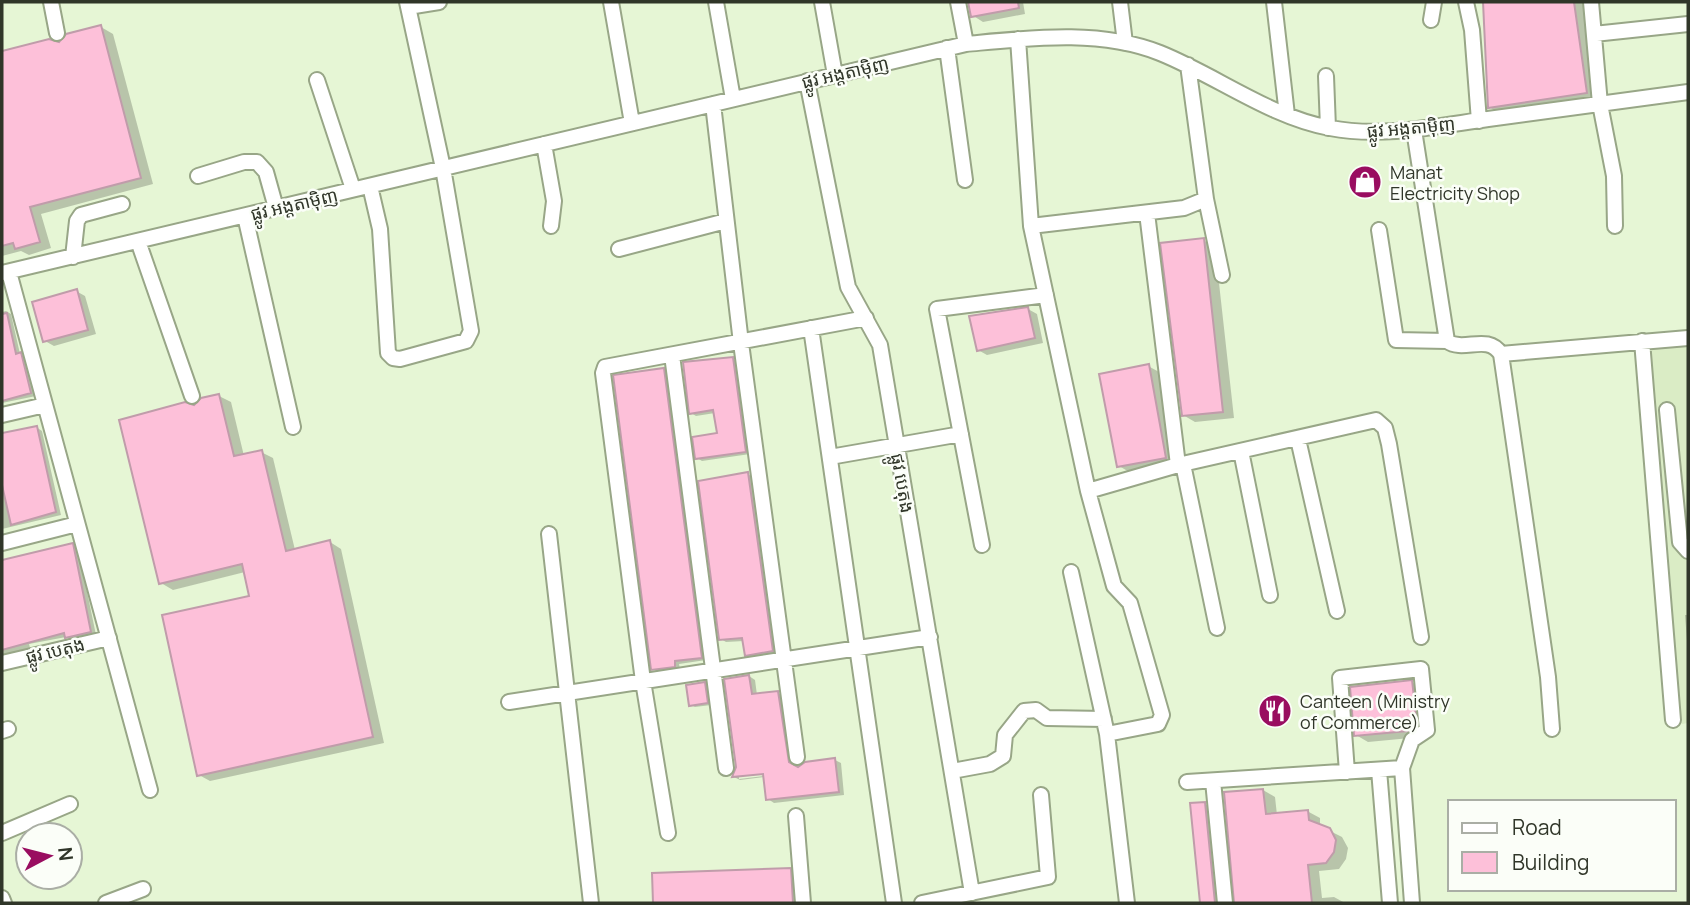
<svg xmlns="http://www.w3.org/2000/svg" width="1690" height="905" font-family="Manrope,'Noto Sans Khmer',sans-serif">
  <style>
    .built { fill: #daecc5 }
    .shadow { fill: #0003; fill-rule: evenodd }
    .building { fill: #fdc0d9; stroke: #c09caa; stroke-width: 2 }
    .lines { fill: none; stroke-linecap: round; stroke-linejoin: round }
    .minor-casing { stroke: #98a687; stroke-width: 18 }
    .minor { stroke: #fff; stroke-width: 14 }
    .labels { text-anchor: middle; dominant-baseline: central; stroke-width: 5; stroke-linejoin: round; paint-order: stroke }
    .street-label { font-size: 18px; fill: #303629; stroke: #fbfef8 }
    .poi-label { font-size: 18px; fill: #303629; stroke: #fbfef8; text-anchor: start }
  </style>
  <rect width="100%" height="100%" fill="#e6f6d5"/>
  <path class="built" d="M1688 342V723L1682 724 1649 352 1656 344Z"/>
  <path class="shadow" d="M968 2H1023L1025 14 983 22 972 15Z
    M1485 2H1586L1598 99 1501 114 1489 107Z
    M101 27 113 34 153 184 41 214 51 248 29 255 21 251 2 256V53L49 40 60 44Z
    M1203 240 1215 247 1234 418 1195 422 1183 415Z
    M76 291 85 296 96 334 54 346 45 341Z
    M1028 309 1037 314 1043 343 987 355 978 350Z
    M6 311 11 314 20 354 26 358 36 396 2 403V312Z
    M733 359 738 362 750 454 702 461 697 458 719 435 715 413 696 416 691 413Z
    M1148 366 1161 373 1178 464 1131 473 1119 466Z
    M664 370 669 373 706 660 679 664 680 669 658 672 653 669Z
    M219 396 231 402 244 456 261 452 273 458 295 550 330 542 341 549 384 743 210 781 199 775 251 598 245 572 173 590 161 583 195 407Z
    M36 427 42 431 61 515 2 529V436Z
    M747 474 753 477 777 654 752 658 747 655 744 641 726 642 721 639Z
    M73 545 78 548 96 635 72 641 66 637 29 644 30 648 2 655V562Z
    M1685 615H1688V654Z
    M749 676 755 680 757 695 778 693 784 696 795 767 835 760 841 763 844 795 774 803 768 799 765 777 740 780 734 777ZM772 772V775L739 779V775Z
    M1411 682 1424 688 1421 737 1368 742 1356 735Z
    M705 684 709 686 711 705 695 707 691 705Z
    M1263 790 1275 797 1277 815 1307 811 1320 818V826L1342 837 1348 848 1346 859 1339 869 1319 871 1322 898 1334 897 1345 903H1236Z
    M1205 804 1217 811 1226 903H1202L1192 805Z
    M790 870 802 877 804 903H655L654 875Z"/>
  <path class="building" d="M968 2H1018L1019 8 971 17Z
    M1483 2H1574L1587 93 1488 108Z
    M101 25 141 178 30 207 40 242 15 249 13 243 2 246V51L49 39 59 42 66 34Z
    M1204 238 1223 412 1182 416 1160 243Z
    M77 289 88 330 43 342 32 302Z
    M1028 307 1035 338 977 351 969 316Z
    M7 313 16 354 21 352 31 393 2 401V314Z
    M733 357 746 452 695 459 692 437 717 433 713 410 689 414 683 362Z
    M1149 364 1166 458 1117 467 1099 374Z
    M664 368 702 658 675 661V667L651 670 613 375Z
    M219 394 234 456 262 450 286 551 330 540 373 737 197 776 162 615 249 596 242 564 159 584 119 420 185 402 194 405 201 398Z
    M37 426 56 512 11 525 2 485V433Z
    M748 472 773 651 745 656 742 638 719 640 698 481Z
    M73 543 91 632 65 638 64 633 2 650V560Z
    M749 675 752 694 778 691 789 762 798 767 805 762 835 758 839 792 766 800 763 774 732 777 736 767 724 679Z
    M1412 680 1417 725 1408 731 1354 736 1350 687Z
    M705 682 708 703 689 706 686 685Z
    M1263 789 1266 814 1308 810 1309 820 1330 828 1336 840 1334 852 1326 863 1308 865 1312 903H1234L1224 792Z
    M1205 802 1215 903H1200L1190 803Z
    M791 868 793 903H653L652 873Z"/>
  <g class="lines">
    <defs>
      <path id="minor" d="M51 2 57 33
        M611 2 632 123
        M716 2 733 99
        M822 2 835 75
        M958 2 966 44
        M1120 2 1125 43
        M1274 2 1287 115
        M1466 2 1472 30 1479 121
        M1591 2 1600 104 1614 176 1615 226
        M408 7 439 2
        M1431 20 1434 2
        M1594 34 1688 24
        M1018 39 1031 226 1088 491 1114 586 1130 603 1162 715 1158 724 1107 734
        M947 48 965 180
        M1326 76 1328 128
        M317 80 353 189
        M807 81 848 287 880 345 972 893
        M713 104 741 343 797 757
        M1414 130 1447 341
        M544 144 554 201 551 226
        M198 176 244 162H257L266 172 276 208
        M370 186 380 229 388 353 393 358 400 359 466 341 471 331 443 168 407 2
        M1206 199 1222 275
        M1147 213 1178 465
        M245 216 293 427
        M1031 226 1184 208 1206 199 1188 65
        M1379 230 1396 340 1447 341C1464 353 1487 333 1501 354L1548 677 1552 729
        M138 241 192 396
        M619 249 726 221
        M73 257 77 221 81 215 122 204
        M9 272 150 790
        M2 273 966 44C1030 38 1099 29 1160 53 1217 76 1270 117 1330 128 1382 138 1437 126 1488 119 1555 110 1622 101 1688 92
        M811 328 894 903
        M1642 341 1673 720
        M1501 354 1688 338
        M672 355 726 768
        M1667 410 1680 542 1688 551
        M2 415 45 405
        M1298 439 1337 611
        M1241 451 1270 595
        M830 457 961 434
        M1183 464 1217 628
        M1088 491 1178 465 1376 420 1385 428 1389 444 1421 637
        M549 534 591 903
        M2 543 77 524
        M982 545 937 309 1046 295
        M1071 572 1107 734 1127 903
        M2 663 109 638
        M509 702 930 637
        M2 731 8 729
        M1379 770 1390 903
        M952 771 990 764 1003 756 1005 735 1024 711 1036 710 1047 718 1104 719
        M1347 772 1340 678 1421 669 1427 730 1412 740 1402 768
        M1213 781 1225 903
        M1187 782 1402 768 1412 903
        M796 816 803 903
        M2 833 70 804
        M668 833 643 681 603 373 605 367 866 318
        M2 898 4 903
        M106 903 143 889
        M922 903 1048 877 1041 795"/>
    </defs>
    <use href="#minor" class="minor-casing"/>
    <use href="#minor" class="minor"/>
  </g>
  <defs>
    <symbol id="shop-disc" viewBox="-11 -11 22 22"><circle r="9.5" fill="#990d60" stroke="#fbfef8"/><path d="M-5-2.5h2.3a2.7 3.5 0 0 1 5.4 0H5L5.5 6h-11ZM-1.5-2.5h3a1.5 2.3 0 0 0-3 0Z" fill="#fff"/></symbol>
    <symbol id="restaurant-disc" viewBox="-11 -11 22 22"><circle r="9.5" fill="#990d60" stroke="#fbfef8"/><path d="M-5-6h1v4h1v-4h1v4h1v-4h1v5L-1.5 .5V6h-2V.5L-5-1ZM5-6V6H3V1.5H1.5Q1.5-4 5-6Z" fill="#fff"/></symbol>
  </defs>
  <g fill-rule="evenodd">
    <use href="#shop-disc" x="1346" y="163" width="38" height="38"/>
    <use href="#restaurant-disc" x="1256" y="692" width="38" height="38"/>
  </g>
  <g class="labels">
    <g class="street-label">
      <text transform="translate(845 72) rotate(-13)">ផ្លូវ អង្តតាម៉ិញ</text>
      <text transform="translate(1411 127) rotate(-5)">ផ្លូវ អង្តតាម៉ិញ</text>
      <text transform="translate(294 204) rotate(-13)">ផ្លូវ អង្តតាម៉ិញ</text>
      <text transform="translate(903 483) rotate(80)">ផ្លូវ បេតុង</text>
      <text transform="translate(55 650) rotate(-13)">ផ្លូវ បេតុង</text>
    </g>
    <g class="poi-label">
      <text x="1390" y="172">Manat<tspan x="1390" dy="21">Electricity Shop</tspan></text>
      <text x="1300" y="701">Canteen (Ministry<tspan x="1300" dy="21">of Commerce)</tspan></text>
    </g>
  </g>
  <rect width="1690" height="905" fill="none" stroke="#303629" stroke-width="7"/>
  <rect x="1448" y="800" width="228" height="91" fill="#fbfef8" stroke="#aaaea5" stroke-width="2"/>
  <rect x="1462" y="823" width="35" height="10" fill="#ffffff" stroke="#aaaea5" stroke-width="2"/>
  <text x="1512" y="835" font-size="21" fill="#303629">Road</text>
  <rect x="1462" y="852" width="35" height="21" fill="#fdc0d9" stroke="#aaaea5" stroke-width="2"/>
  <text x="1512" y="870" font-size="21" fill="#303629">Building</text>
  <g transform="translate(49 856) rotate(83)"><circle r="33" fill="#fbfef8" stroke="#aaaea5" stroke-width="2"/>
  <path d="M0-5L12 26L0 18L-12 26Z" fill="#990d60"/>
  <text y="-10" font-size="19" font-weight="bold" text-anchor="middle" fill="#303629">N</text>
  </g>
</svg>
